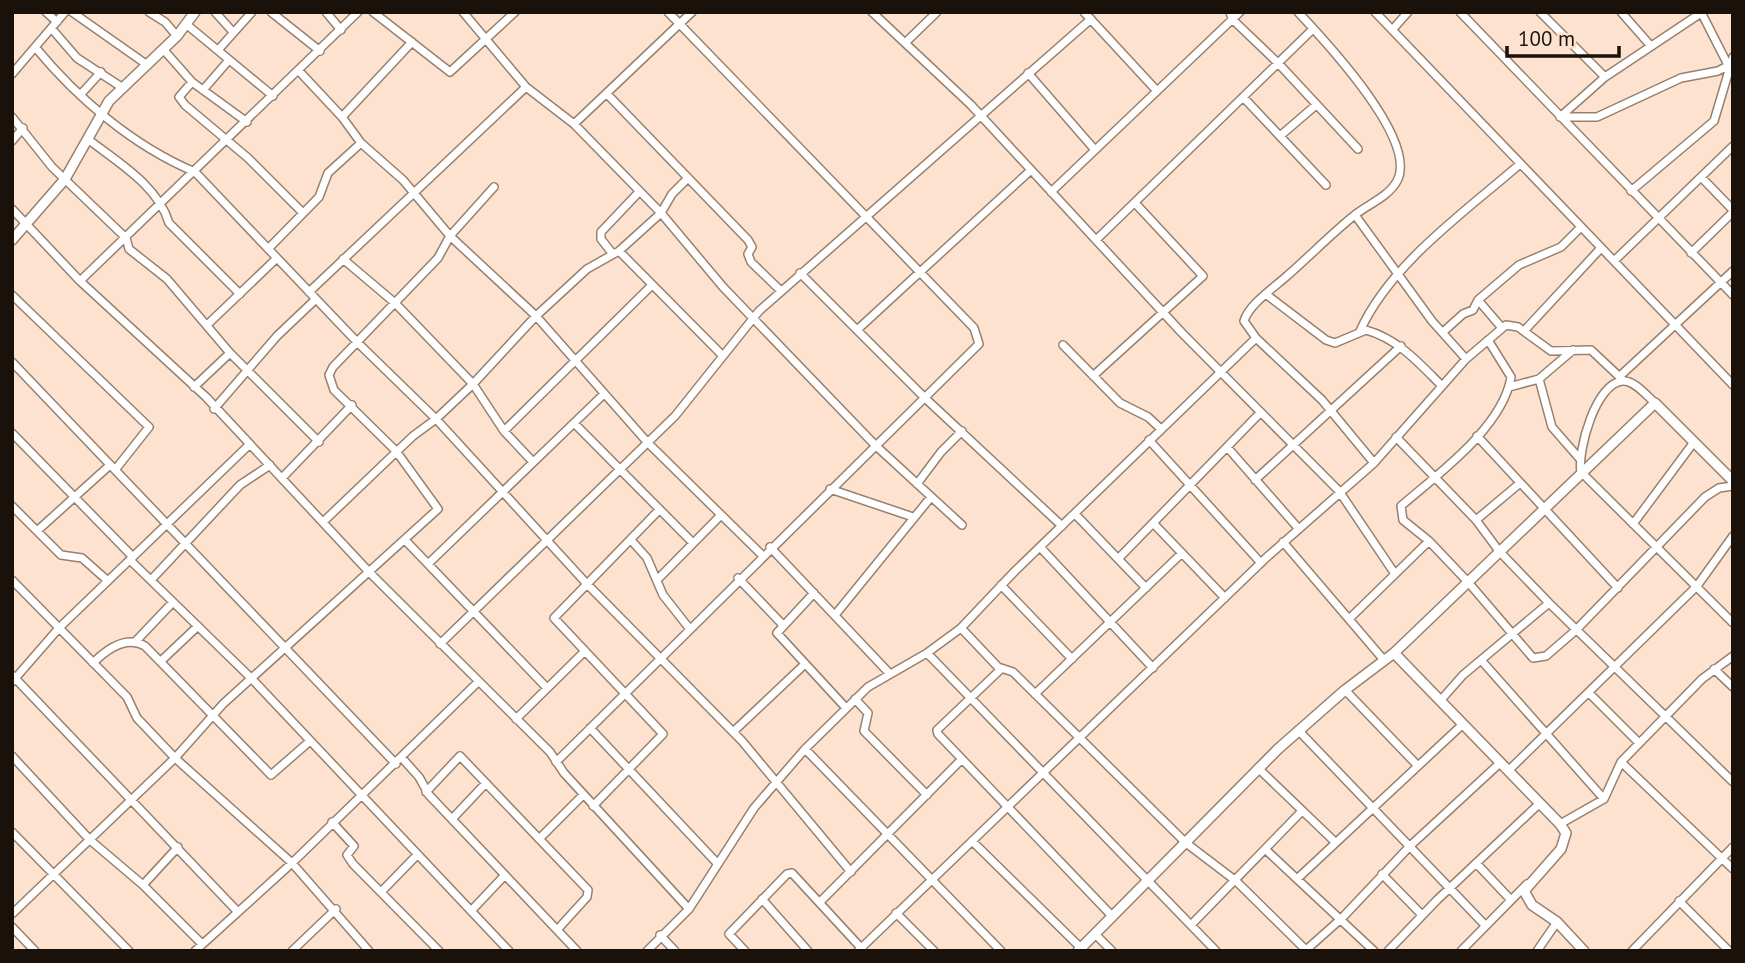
<svg xmlns="http://www.w3.org/2000/svg" width="1745" height="963" font-family="'PT Sans',sans-serif">
  <style>
    .lines { fill: none; stroke-linecap: round; stroke-linejoin: round }
    .minor-casing { stroke: #98806e; stroke-width: 10 }
    .tertiary-casing { stroke: #98806e; stroke-width: 12 }
    .minor { stroke: #fff; stroke-width: 7 }
    .tertiary { stroke: #fff; stroke-width: 9 }
  </style>
  <rect width="100%" height="100%" fill="#fde3cf"/>
  <g class="lines">
    <defs>
      <path id="minor" d="M46 12 57 22
        M72 12 146 64
        M149 12 165 22 177 36
        M215 12 233 32
        M271 12 320 51
        M326 12 341 30
        M373 12 450 72 515 12
        M463 12 526 87 574 124 661 213 723 287 875 445 962 525
        M872 12 971 105 1182 333 1339 491 1395 574
        M1084 12 1157 91
        M1230 12 1232 19 1278 63 1358 149
        M1298 12C1325 41 1419 140 1397 181 1389 196 1369 204 1356 214 1332 233 1311 255 1288 275 1275 287 1249 304 1244 321L1256 338 1322 400 1374 463
        M1375 12 1733 385
        M1460 12 1733 295
        M1540 12 1605 77 1560 117
        M1621 12 1650 45
        M1701 12 1728 65
        M186 24 273 96
        M52 29 77 58 123 88
        M1393 29 1408 12
        M906 42 937 12
        M35 47C77 98 133 146 195 172L358 343 436 419 586 583 742 741 851 872
        M163 49 192 82 247 122
        M219 49 252 12
        M299 71 342 117 361 143 403 180 450 236 536 316 648 443 762 555
        M1028 73 1095 150
        M12 74 65 12
        M1605 77 1701 13
        M192 82 179 97 185 105 248 158 303 213
        M203 90 229 60
        M81 94 101 72
        M607 94 748 240 752 247 748 254 751 262 781 291
        M1243 97 1326 185
        M12 117 52 167 126 238 129 249 167 279 230 353 319 442
        M342 117 412 42
        M1560 117H1597L1681 78 1718 71 1733 63
        M574 124 692 12
        M1280 136 1316 105
        M89 140C119 163 158 186 169 223L240 294
        M12 141 23 128
        M1701 177 1733 210
        M1631 191 1714 121 1733 57
        M1051 192 1240 12
        M12 209 80 281 206 397 370 573 550 752 564 773 689 909
        M1355 215 1432 321 1466 359
        M1096 240 1313 29
        M268 249 319 197 328 173 361 143
        M619 251 722 355
        M612 253 601 239V232L639 192
        M1691 253 1733 212
        M343 259 395 303 473 384 504 431 533 462
        M1614 261 1733 146
        M800 273 926 399 1062 526
        M80 281 358 12
        M309 292 526 87
        M12 295 149 427 115 470
        M1267 295 1326 340 1335 343 1366 330C1398 339 1419 363 1441 385
        M1478 300 1502 328
        M207 325 277 258
        M857 330 1031 170
        M1360 331C1390 264 1466 211 1520 164
        M1524 331 1601 248
        M1443 332 1463 314 1473 310 1478 300 1519 265 1561 247 1580 228
        M1488 340 1511 377C1503 427 1438 474 1401 506L1403 520 1429 541 1468 582 1533 658 1546 656 1576 630 1705 497 1719 488 1733 486
        M1063 345 1120 403 1148 417 1161 429
        M12 362 396 764
        M1093 376 1203 276 1135 203
        M1620 376 1733 271
        M1539 379 1552 427 1579 458
        M194 387 230 353
        M1509 387 1539 379 1573 350
        M1655 403C1647 396 1634 380 1623 381 1596 382 1577 451 1581 472L1733 623
        M214 409 277 336 316 299
        M574 423 693 543
        M504 431 652 285
        M12 433 133 557
        M1477 436 1618 588
        M1396 437 1476 520 1499 551 1549 603 1733 782
        M1149 440 1261 563
        M1227 447 1298 528
        M282 478 352 405
        M1255 480 1401 346
        M917 484 941 452 962 431
        M830 489 913 517
        M12 506 61 555 82 558 108 581
        M1075 514 1146 588
        M1476 520 1519 484
        M323 522 413 436 436 419 473 384 536 316 587 269 619 251 661 213 672 194 688 178
        M1154 524 1225 598
        M1633 524 1694 442
        M37 531 110 465
        M405 540 547 688
        M631 540 647 558 663 595 689 628
        M1283 542 1383 659
        M770 547 890 674
        M1040 547 1153 668
        M1118 559 1260 413
        M130 560 252 679 509 951
        M428 564 604 394
        M738 578 782 624
        M12 580 127 697 137 718 175 758 292 863 369 951
        M151 580 240 485 270 465
        M657 580 721 515
        M1001 585 1072 659
        M814 593 777 633 846 708
        M835 615 931 497
        M1349 619 1429 541
        M961 628 998 667 1013 672 1186 843 1236 881 1307 951
        M136 641 173 602
        M440 644 675 416 759 311 1091 19
        M927 653 1216 951
        M162 660 198 626
        M1481 660 1604 799
        M93 663C106 650 126 635 145 646L271 775 310 741
        M1001 669 937 730 938 734 1112 916
        M1714 669 1733 687
        M12 675 237 911
        M12 682 59 628 250 444
        M1345 690 1417 765
        M1589 693 1639 743
        M1035 694 1181 554
        M855 699 868 713 864 731 927 795
        M1440 701 1463 675 1549 603
        M516 719 585 651
        M590 728 716 862
        M1298 730 1484 924
        M733 732 805 664
        M805 749 1001 951
        M12 756 90 840 143 885 202 944
        M402 758 419 777 429 795 577 951
        M556 762 979 344 974 328 668 12
        M1621 762 1733 869
        M1258 768 1334 841
        M1508 771 1697 586 1733 536
        M426 792 460 756 588 890 587 897 557 930
        M593 806 663 734 554 618 659 510
        M452 819 486 783
        M332 822 354 846 347 855 353 864 439 951
        M1560 824 1604 799 1621 762 1702 679 1733 656
        M12 832 129 951
        M539 839 583 795
        M972 841 1081 948
        M1265 849 1297 879
        M1476 863 1510 899
        M1382 874 1422 915
        M143 885 178 847
        M381 892 417 855
        M762 899 808 951
        M1679 901 1729 951
        M820 902 962 759
        M471 911 505 875
        M896 913 934 951
        M12 914 175 758 223 704 438 509 396 451 334 390 329 375 333 367 438 258 450 236 494 187
        M1191 925 1302 811
        M12 927 35 951
        M1095 934 1112 951
        M660 935 675 951
        M1306 950 1342 918 1410 846 1500 763
        M195 951 292 863 478 682
        M292 951 336 909
        M647 951 689 909 754 808 805 749 868 687 927 653 961 628 1015 571 1256 338
        M745 951 729 934 787 874 792 873 863 950
        M858 951 1267 557 1374 463 1466 359 1506 325 1518 327 1551 351 1591 350 1624 381
        M1374 951 1297 879 1463 724
        M1388 951 1437 900 1540 803
        M1461 951 1527 884
        M1537 951 1557 922
        M1632 951 1733 847"/>
      <path id="tertiary" d="M12 240 65 179 109 101 177 36 195 12
        M1394 653 1560 824 1566 833 1561 849 1524 891 1532 905 1557 922 1584 951
        M1078 951 1278 749 1345 690 1394 653 1655 403 1733 481"/>
    </defs>
    <use href="#minor" class="minor-casing"/>
    <use href="#tertiary" class="tertiary-casing"/>
    <use href="#minor" class="minor"/>
    <use href="#tertiary" class="tertiary"/>
  </g>
  <rect width="1745" height="963" fill="none" stroke="#1a110a" stroke-width="28"/>
  <path d="M1507 46v10h112v-10" fill="none" stroke="#1a110a" stroke-width="3.5"/>
  <text x="1518" y="46" font-size="21" fill="#1a110a" stroke="#fde3cf" stroke-width="5" paint-order="stroke">100 m</text>
</svg>
